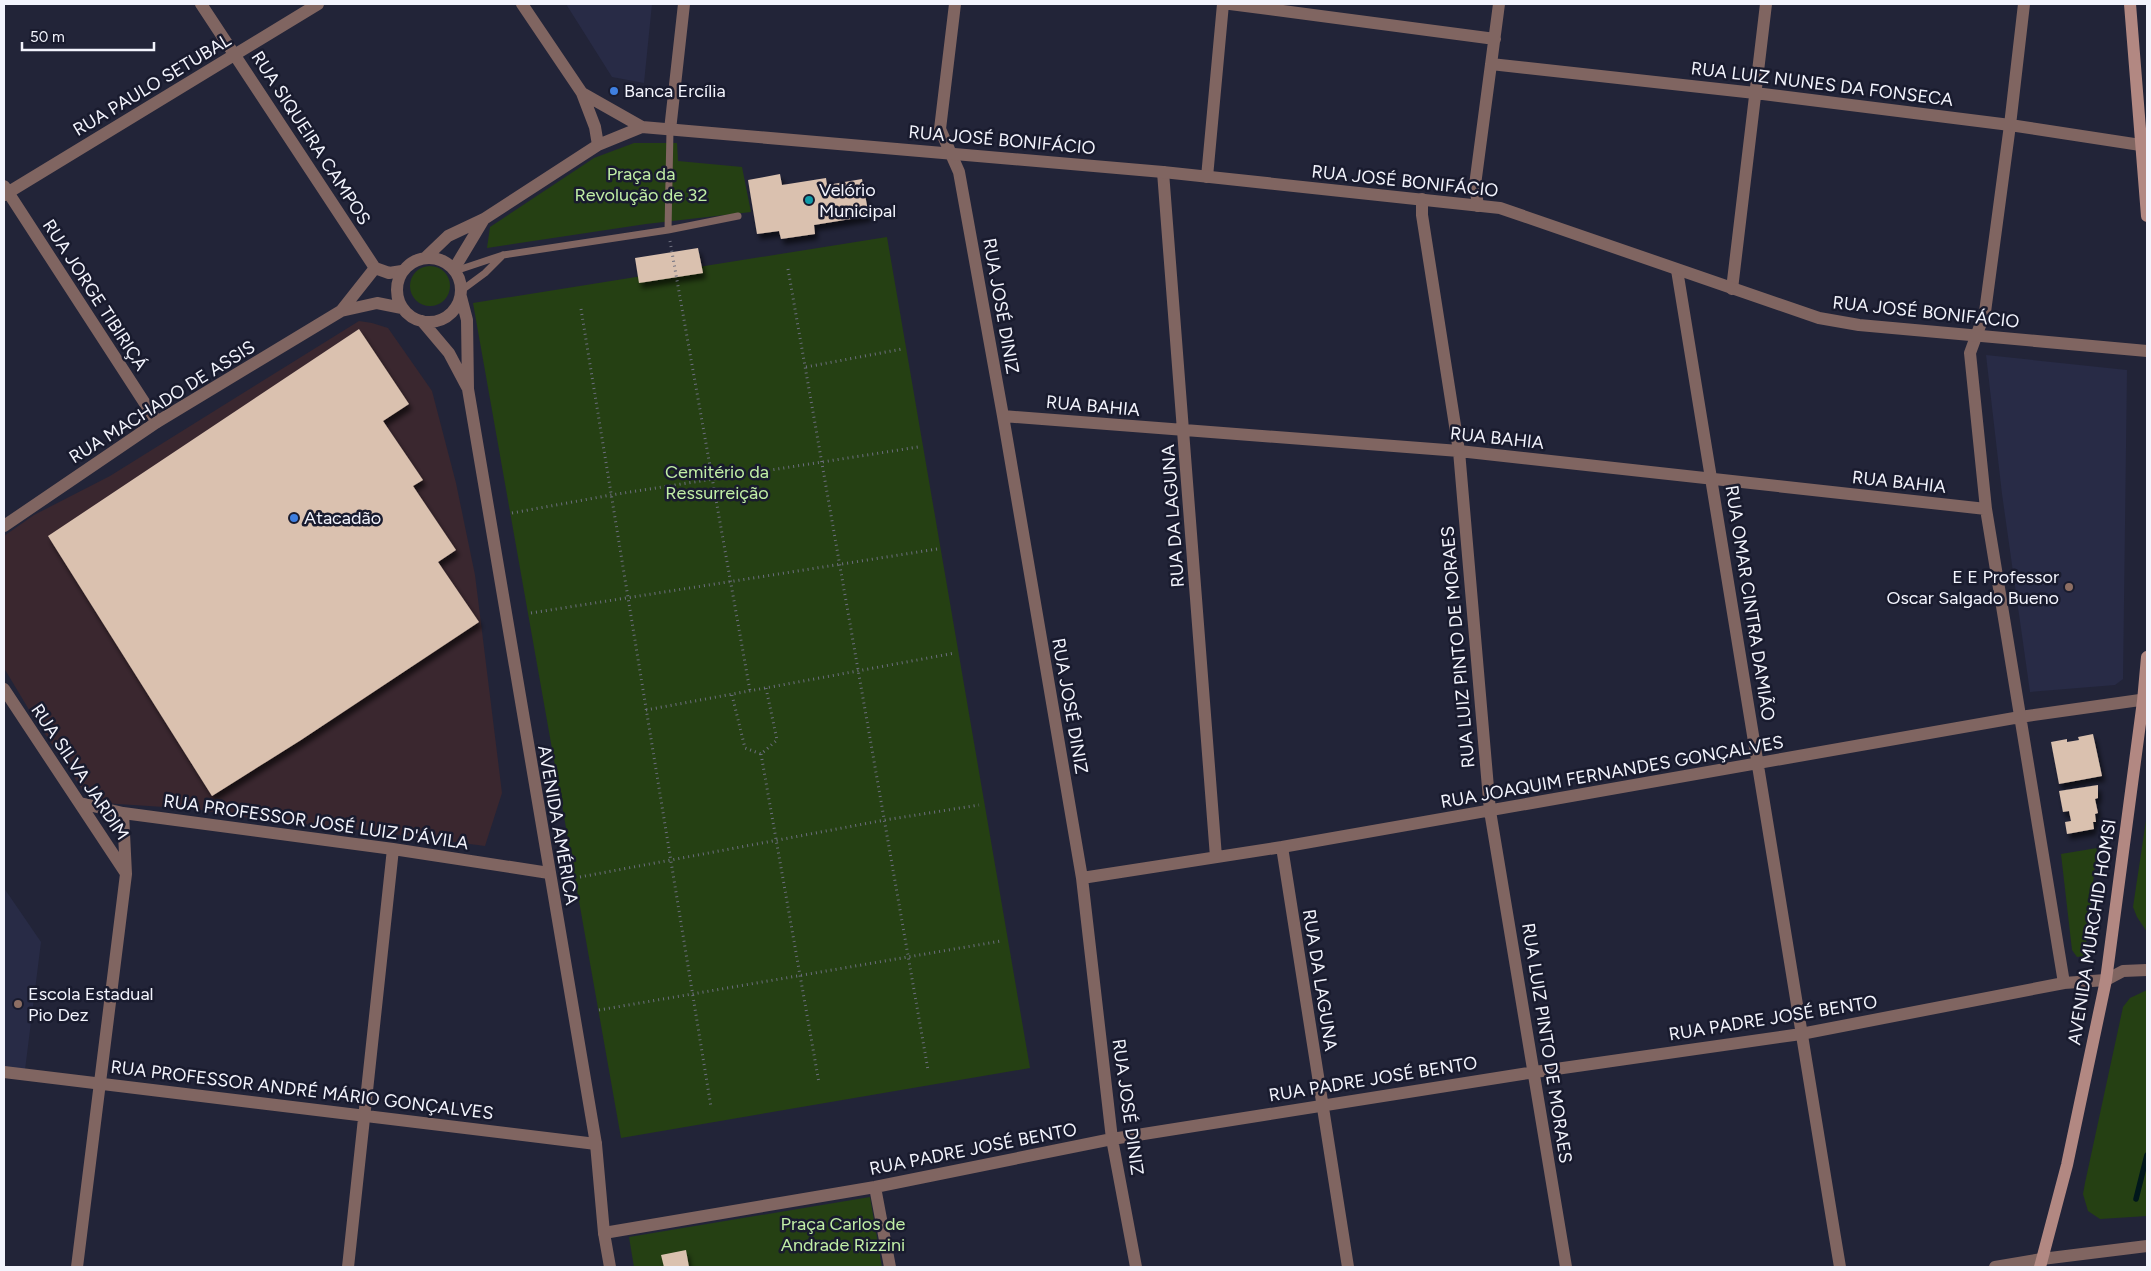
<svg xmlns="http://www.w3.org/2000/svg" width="2151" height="1271" font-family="Figtree,sans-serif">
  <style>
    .commercial { fill: #3a272f }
    .built { fill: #282b46 }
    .green { fill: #254013 }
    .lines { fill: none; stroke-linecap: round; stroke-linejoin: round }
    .stream { stroke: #01171c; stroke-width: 5.5 }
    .building { fill: #dac1af; filter: url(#shadow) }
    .path { stroke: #6c6e7e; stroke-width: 3; stroke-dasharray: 1 4; stroke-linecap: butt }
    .service { stroke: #806561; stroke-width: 7 }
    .minor { stroke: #806561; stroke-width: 12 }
    .tertiary { stroke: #806561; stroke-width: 12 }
    .secondary { stroke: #b28882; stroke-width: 12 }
    .shop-dot { fill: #3f7fe0; stroke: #191b2e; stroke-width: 2 }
    .culture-dot { fill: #0f9aa8; stroke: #191b2e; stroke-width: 2 }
    .education-dot { fill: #8d6e63; stroke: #191b2e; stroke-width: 2 }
    .labels { text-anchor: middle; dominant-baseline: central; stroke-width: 5; stroke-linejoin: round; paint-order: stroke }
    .street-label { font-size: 18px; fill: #f3f4fd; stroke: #191b2e }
    .poi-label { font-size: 18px; fill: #f3f4fd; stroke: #191b2e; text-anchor: start }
    .park-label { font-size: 18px; fill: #c0eea6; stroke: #191b2e }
  </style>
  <defs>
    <filter id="shadow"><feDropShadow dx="3" dy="5.5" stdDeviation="2.5" flood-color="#0009"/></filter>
  </defs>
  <rect width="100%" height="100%" fill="#222438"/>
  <path class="commercial" d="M359 321 372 323 388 328 432 391 456 483 475 575 502 793 485 846 370 831 256 819 195 809 102 803 88 798 31 713 4 668V536L34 515 110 476Z"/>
  <path class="built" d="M566 4H652L644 83 612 77Z
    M1986 355 2127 370 2123 679 2115 685 2030 692 2002 494Z
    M4 888 41 942 25 1070 4 1067Z"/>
  <path class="green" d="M634 143H677L678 161 742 167 751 212 646 224 487 248 490 227 594 158Z
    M887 237 1030 1068 621 1138 473 303Z
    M410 286a20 20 0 1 1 40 0a20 20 0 1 1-40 0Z
    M2147 814V932L2137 917 2133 907Z
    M2097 848 2085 953 2083 956 2077 957 2072 950 2061 854Z
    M2147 990V1216L2100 1219 2088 1211 2083 1194 2085 1183 2123 1007 2130 998Z
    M870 1197 882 1267H634L629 1237Z"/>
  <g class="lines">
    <path class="stream" d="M2136 1199 2147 1155"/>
  </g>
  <path class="building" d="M780 174 782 185 826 178 827 185 862 179 869 216 814 225 815 234 781 239 779 231 757 234 748 180Z
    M698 248 703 273 639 283 635 258Z
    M359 329 409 404 383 421 423 480 413 486 456 550 438 562 479 622 301 740 212 796 48 536Z
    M2093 734 2102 776 2059 784 2051 742 2067 739V742L2079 740 2078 737Z
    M2098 785V798L2095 799 2098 813 2095 814 2096 822H2093L2094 829 2067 834 2065 822 2071 821 2069 811 2063 812 2059 791Z
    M686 1250 689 1267H664L661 1255Z"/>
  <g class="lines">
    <path class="path" d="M670 241 750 691
      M788 269 928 1070
      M581 309 711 1107
      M806 367 902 349
      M512 513 611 495 918 447
      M531 613 937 549
      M732 695 745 748 761 754 777 740 766 688
      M646 710 955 653
      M761 754 819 1083
      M580 877 885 820 979 805
      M599 1010 1001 941"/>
    <path class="service" d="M668 230 670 130
      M455 271 503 255 668 230 738 216
      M462 290 485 273 503 255"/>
    <path class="minor" d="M201 4 375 268 389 273 402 271
      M955 4 940 129 959 172 1003 416 1082 878 1112 1139 1136 1267
      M1230 4 1495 39
      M2024 4 2010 125 1985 312 1970 353 1986 509 2064 983
      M1491 64 1755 93 2010 125 2147 146
      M670 130 684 4
      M1163 172 1216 857
      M1207 177 1223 4
      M4 186 157 422
      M4 195 318 4
      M1422 199V215L1459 451 1490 811 1566 1267
      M1478 206 1475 185 1499 4
      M1677 270C1734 602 1784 935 1840 1267
      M1732 289 1766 4
      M1003 416 1459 451 1986 509
      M4 689 125 872
      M80 803 123 813 393 849 549 873
      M1282 847 1348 1267
      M1082 878 1282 847 2020 717 2147 699
      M4 1072 596 1144
      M875 1187 890 1267
      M604 1233 875 1187 1112 1139 1535 1072 1801 1034 2064 983 2106 980 2123 971 2147 970
      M77 1267 126 874 123 813
      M348 1267 393 849
      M1995 1267 2042 1259 2147 1246"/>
    <path class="tertiary" d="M522 4 582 93 595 127 598 145
      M582 93 642 127 1163 172 1500 208 1819 318 1859 325 2147 351
      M426 257 448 236 484 219 598 145 642 127
      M397 290a32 32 0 1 1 64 0a32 32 0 1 1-64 0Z
      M454 269 484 219
      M461 297 467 320 468 389 596 1144 604 1233 610 1267
      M341 311 375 268
      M422 321 449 353 467 387
      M4 526 157 422 341 311 377 303 402 308"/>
    <path class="secondary" d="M2130 4 2147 216
      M2040 1267 2067 1165 2106 980 2143 701 2147 657"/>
  </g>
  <g class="shop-dot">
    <circle cx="614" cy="91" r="5"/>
    <circle cx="294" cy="518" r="5"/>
  </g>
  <circle class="culture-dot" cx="809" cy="200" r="5"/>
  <g class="education-dot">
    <circle cx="2069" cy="587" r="5"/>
    <circle cx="18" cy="1004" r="5"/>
  </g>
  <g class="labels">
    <g class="street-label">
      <text transform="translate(1822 84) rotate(7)">RUA LUIZ NUNES DA FONSECA</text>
      <text transform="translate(152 85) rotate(-31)">RUA PAULO SETUBAL</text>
      <text transform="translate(311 138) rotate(57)">RUA SIQUEIRA CAMPOS</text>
      <text transform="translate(1002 140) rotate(5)">RUA JOSÉ BONIFÁCIO</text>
      <text transform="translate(1405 181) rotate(6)">RUA JOSÉ BONIFÁCIO</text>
      <text transform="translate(95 295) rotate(57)">RUA JORGE TIBIRIÇÁ</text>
      <text transform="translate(1001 306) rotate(80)">RUA JOSÉ DINIZ</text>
      <text transform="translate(1926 312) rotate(6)">RUA JOSÉ BONIFÁCIO</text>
      <text transform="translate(162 402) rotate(-32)">RUA MACHADO DE ASSIS</text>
      <text transform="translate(1093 406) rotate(5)">RUA BAHIA</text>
      <text transform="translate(1497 438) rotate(6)">RUA BAHIA</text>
      <text transform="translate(1899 482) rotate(6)">RUA BAHIA</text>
      <text transform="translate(1173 516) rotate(-94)">RUA DA LAGUNA</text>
      <text transform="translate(1750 603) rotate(81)">RUA OMAR CINTRA DAMIÃO</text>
      <text transform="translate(1458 647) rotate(-95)">RUA LUIZ PINTO DE MORAES</text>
      <text transform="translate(1070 706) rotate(80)">RUA JOSÉ DINIZ</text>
      <text transform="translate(80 772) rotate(56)">RUA SILVA JARDIM</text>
      <text transform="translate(1612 772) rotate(-10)">RUA JOAQUIM FERNANDES GONÇALVES</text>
      <text transform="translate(316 822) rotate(8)">RUA PROFESSOR JOSÉ LUIZ D'ÁVILA</text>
      <text transform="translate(558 825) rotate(80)">AVENIDA AMÉRICA</text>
      <text transform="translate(2092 932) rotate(-81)">AVENIDA MURCHID HOMSI</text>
      <text transform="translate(1320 980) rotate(81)">RUA DA LAGUNA</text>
      <text transform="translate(1773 1018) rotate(-9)">RUA PADRE JOSÉ BENTO</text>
      <text transform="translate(1547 1043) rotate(81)">RUA LUIZ PINTO DE MORAES</text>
      <text transform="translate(1373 1079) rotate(-9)">RUA PADRE JOSÉ BENTO</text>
      <text transform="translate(302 1090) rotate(7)">RUA PROFESSOR ANDRÉ MÁRIO GONÇALVES</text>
      <text transform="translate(1128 1107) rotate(82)">RUA JOSÉ DINIZ</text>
      <text transform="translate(973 1149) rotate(-11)">RUA PADRE JOSÉ BENTO</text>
    </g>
    <g class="poi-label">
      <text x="624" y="91">Banca Ercília</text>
      <text x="819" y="190">Velório<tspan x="819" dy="21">Municipal</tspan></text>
      <text x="304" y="518">Atacadão</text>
      <text x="2059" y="577" text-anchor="end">E E Professor<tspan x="2059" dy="21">Oscar Salgado Bueno</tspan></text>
      <text x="28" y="994">Escola Estadual<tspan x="28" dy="21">Pio Dez</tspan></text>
    </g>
    <g class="park-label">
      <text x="641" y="174">Praça da<tspan x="641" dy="21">Revolução de 32</tspan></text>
      <text x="717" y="472">Cemitério da<tspan x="717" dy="21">Ressurreição</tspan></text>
      <text x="843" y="1224">Praça Carlos de<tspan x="843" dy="21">Andrade Rizzini</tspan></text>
    </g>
  </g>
  <rect width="2151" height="1271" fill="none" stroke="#f3f4fd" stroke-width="10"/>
  <path d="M22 42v8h132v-8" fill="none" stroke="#f3f4fd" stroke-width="2.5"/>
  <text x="30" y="42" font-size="15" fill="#f3f4fd" stroke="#191b2e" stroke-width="4" paint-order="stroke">50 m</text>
</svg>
